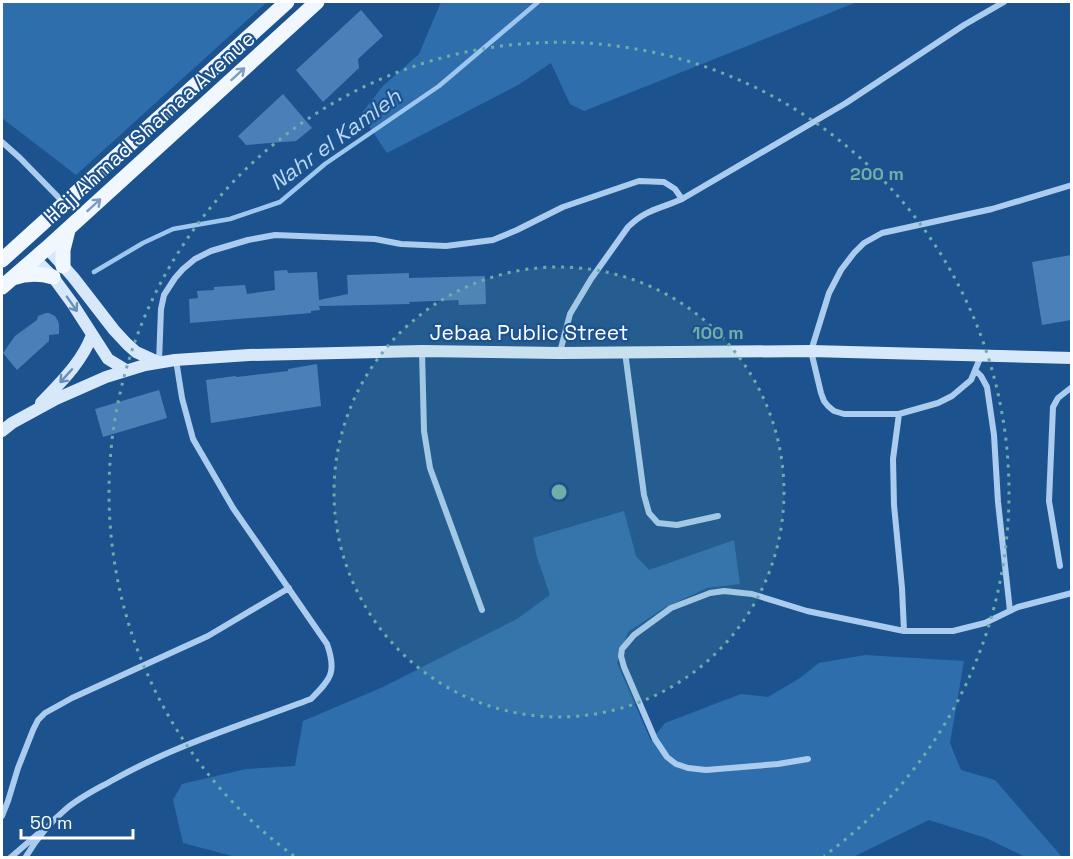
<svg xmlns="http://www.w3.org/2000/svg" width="1073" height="859" font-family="'Space Grotesk',sans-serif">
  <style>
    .green { fill: #2f6ead }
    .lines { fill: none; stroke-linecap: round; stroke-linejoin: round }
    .stream { stroke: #9ec7f0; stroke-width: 4.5 }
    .building { fill: #4980b8 }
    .minor { stroke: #abccee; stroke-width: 6 }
    .secondary { stroke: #d7e8fa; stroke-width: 12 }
    .primary { stroke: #f1f7ff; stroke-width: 15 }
    .oneway { stroke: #7c9dc1 }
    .oneway2 { stroke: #678fba }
    .ring { fill: none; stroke: #6fada8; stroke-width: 3; stroke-dasharray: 3 6 }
    .labels { text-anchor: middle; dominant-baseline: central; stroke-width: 4.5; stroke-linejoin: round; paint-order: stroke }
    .street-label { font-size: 21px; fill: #fff; stroke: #1c538f }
    .water-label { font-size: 22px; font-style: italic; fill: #b7d6f5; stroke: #1c538f }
    .centre { fill: #6fada8; stroke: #1c538f; stroke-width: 3 }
    .ring-label { font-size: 18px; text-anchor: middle; font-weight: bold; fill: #6fada8; stroke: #1c538f; stroke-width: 4.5; stroke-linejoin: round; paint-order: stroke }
  </style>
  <rect width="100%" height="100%" fill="#1c538f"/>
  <path class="green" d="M2 2H267L76 175 2 118Z
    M441 2H857L584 111 570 104 551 63 518 85 387 153 361 114 383 86 419 54Z
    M624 511 636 556 649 570 734 540 740 584 707 588 664 608 628 632 617 663 651 741 665 723 741 694 768 697 800 678 819 663 865 655 964 661 950 743 961 770 995 780 1062 857H1025L986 838 929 820 853 857H236L183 843 173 800 182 784 246 769 295 766 303 721 383 687 517 619 550 595 537 557 533 538Z"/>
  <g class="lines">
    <path class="stream" d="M94 272 143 243 173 229 230 219 280 202 325 164 439 86 538 2"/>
  </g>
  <path class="building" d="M361 10 383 36 358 59 359 68 323 102 296 70Z
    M283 94 312 128 296 141 246 145 238 136Z
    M1071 255V320L1042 325 1032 262Z
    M287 270 288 273 317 272 319 300 348 294 347 275 409 273V278L485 276 486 304 459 305 458 300 409 302 410 304 319 306 320 310 311 311V313L190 323 189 299 198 298 197 291 214 290V287L245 285 247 294 275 290 274 271Z
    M46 313H49L55 316 58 321 59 324V334L49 335V341L17 370 3 353 15 336 37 320 38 316Z
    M317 364 321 406 211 423 206 380 235 376 237 377 288 371V369Z
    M159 390 167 418 103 437 95 409Z"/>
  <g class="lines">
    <path class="minor" d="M2 142 20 158 63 202
      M682 199 846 103 964 25 1004 2
      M422 351 424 431 430 468 482 610
      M625 352 644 495 649 513 658 523 677 525 718 516
      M981 356 971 380 952 396 938 403 899 414H844L834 411 828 406 824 401 821 393 811 351 829 293 841 270 854 253 864 243 882 233 992 209 1072 185
      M159 362 161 309 164 295 175 278 183 269 195 259 211 251 248 240 275 235 375 239 401 244 446 246 493 240 517 230 563 207 639 181 664 182 675 189 682 199C660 209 646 209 628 227L591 279 570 314 560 352
      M976 371 981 376 987 387 994 435 998 502 1010 611
      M899 414 893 459 894 505 902 588 904 631
      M1060 566 1049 501 1053 407 1058 398 1072 387
      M808 759 778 764 706 770 688 768 676 764 667 757 655 739 624 667 621 656 622 649 634 635 671 608 710 593 724 591 752 594 807 611 904 631H953L985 623 1018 607 1072 593
      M2 816 8 801 18 768 33 730 38 720 45 713 72 698 208 636 289 588
      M10 858 39 833
      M25 858C36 840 50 822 66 809 80 797 97 789 113 780 175 745 245 724 311 699 331 679 337 672 327 644L233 508 193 439 182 398 176 360"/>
    <path class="secondary" d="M47 248 73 277 114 330 127 344 136 352 158 362
      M35 259 53 277 72 303 108 359 126 370
      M41 403C61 382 82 362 92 335
      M2 431 12 423 56 399 106 377 145 365 175 360 249 355 422 351 560 353 811 351 1072 358"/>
    <path class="primary" d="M2 260 287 2
      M63 266V250L68 230
      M13 278C27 273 39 273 53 277
      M2 287 47 248 317 2"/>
  </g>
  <defs><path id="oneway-shaft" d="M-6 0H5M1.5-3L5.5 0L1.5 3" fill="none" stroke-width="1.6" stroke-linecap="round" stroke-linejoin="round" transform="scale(1.5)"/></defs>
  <g class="oneway">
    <use href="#oneway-shaft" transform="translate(238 74) rotate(-42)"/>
    <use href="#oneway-shaft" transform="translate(94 205) rotate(-42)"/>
  </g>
  <g class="oneway2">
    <use href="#oneway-shaft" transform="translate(72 304) rotate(55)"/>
    <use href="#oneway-shaft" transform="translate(66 376) rotate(132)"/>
  </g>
  <circle cx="559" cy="492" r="225" fill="#6fada8" fill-opacity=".12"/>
  <g class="ring">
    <circle cx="559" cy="492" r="225"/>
    <path d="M294 856A450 450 0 1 1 824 856"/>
  </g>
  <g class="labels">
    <g class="street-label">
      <text transform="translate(149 127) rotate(-42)">Hajj Ahmad Shamaa Avenue</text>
      <text x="529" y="332">Jebaa Public Street</text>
    </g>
    <g class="water-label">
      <text transform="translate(335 139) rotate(-36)">Nahr el Kamleh</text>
    </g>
  </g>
  <circle cx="559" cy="492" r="9" class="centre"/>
  <g class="ring-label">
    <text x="877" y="180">200 m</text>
    <text x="718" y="339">100 m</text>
  </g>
  <rect width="1073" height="859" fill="none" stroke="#ffffff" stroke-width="6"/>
  <path d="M21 829v9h112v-9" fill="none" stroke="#ffffff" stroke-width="3"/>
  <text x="30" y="829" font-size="18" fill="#ffffff" stroke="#1c538f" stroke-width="4.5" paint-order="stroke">50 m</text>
</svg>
